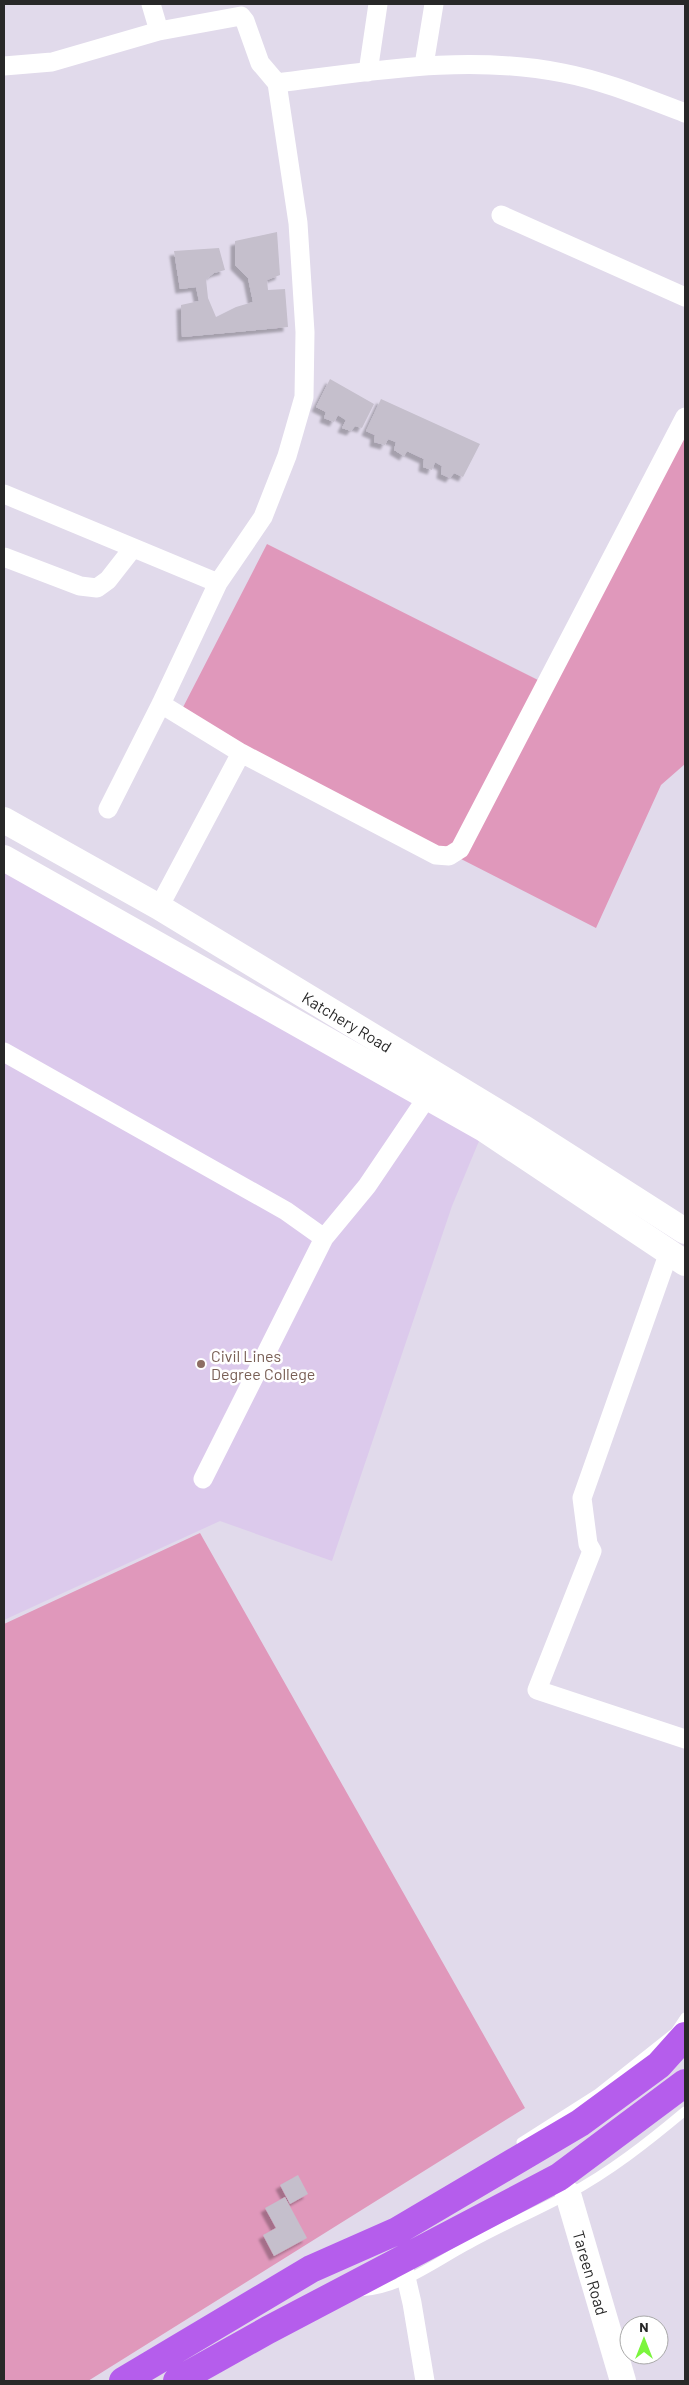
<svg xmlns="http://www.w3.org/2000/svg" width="689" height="2385" font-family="Barlow,sans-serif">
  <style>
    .education { fill: #dccaec }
    .green { fill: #e098bb }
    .building { fill: #c5bfcc; filter: url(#shadow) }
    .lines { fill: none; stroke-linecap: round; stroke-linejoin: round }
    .lane { stroke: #fff; stroke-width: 9 }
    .street { stroke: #fff; stroke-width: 19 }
    .secondary { stroke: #fff; stroke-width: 26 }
    .primary { stroke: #b55dec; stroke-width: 28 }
    .education-dot { fill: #8d6e63; stroke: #fff; stroke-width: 2 }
    .labels { text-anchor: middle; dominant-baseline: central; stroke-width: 5; stroke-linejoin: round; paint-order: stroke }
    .street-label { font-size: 16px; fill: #282828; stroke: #fff }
    .education-label { font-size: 16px; fill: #785e54; stroke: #fff; text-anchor: start }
  </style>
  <defs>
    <filter id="shadow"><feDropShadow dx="-4.5" dy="4.5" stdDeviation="1" flood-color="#0004"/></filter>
  </defs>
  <rect width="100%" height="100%" fill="#e1daeb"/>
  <path class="education" d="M4 857 484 1129 452 1206 332 1561 220 1521 4 1620Z"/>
  <path class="green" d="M685 433V764L661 785 596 928 179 715 267 544 552 687Z
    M200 1533 525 2108 88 2381H4V1624Z"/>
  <path class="building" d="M277 232 280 275 267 280 268 290 285 289 288 327 182 337 181 305 199 301 196 287 180 289 174 251 219 248 225 270 214 273 206 279 208 298 216 317 236 307 253 302 248 278 235 265V241Z
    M330 379 374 404 362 428 355 426 351 431 342 428 346 420 338 415 334 422 324 418 326 412 316 407Z
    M381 399 480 444 463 477 454 473 450 478 441 474 442 466 435 462 432 470 423 467 424 459 407 451 404 456 394 450 396 442 388 439 385 445 374 442 375 435 366 431Z
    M298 2175 308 2194 290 2204 280 2185Z
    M285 2197 307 2238 274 2256 263 2235 276 2228 265 2208Z"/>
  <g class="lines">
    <path class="lane" d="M521 2142 598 2093 675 2032 685 2017
      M360 2292C400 2290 434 2263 468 2245 500 2227 534 2213 567 2195 610 2172 648 2142 685 2111"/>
    <path class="street" d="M151 4 159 31
      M424 65 434 4
      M4 66 52 62 159 31 241 16 245 21 260 63 277 83 298 223 305 332 304 397 287 456 263 517 218 583 161 704 108 809
      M368 72 378 4
      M277 83C374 71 466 54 563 73 605 81 645 98 685 113
      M501 215 685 297
      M4 494 218 583
      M4 557 80 586 97 588 108 580 133 548
      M161 704 241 753 436 855 449 856 460 849 685 417
      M159 907 241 753
      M4 1052 286 1211 324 1238
      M669 1252 582 1498 588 1544 592 1551 537 1690 685 1739
      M203 1479 324 1238 367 1186 434 1087
      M402 2260 412 2303 425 2381"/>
    <g class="secondary">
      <path id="s1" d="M4 820 159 907 522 1127 685 1231"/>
      <path d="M4 858 484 1129 685 1263"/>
      <path id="s2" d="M568 2194 623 2381"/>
    </g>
    <path class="primary" d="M123 2381 311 2269 397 2231 580 2123 659 2065 685 2036
      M177 2381 268 2330 559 2177 685 2083"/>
  </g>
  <circle class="education-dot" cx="201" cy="1364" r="5"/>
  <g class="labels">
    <g class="street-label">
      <text stroke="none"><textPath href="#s1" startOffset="398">Katchery Road</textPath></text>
      <text stroke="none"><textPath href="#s2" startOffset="82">Tareen Road</textPath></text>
    </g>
    <g class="education-label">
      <text x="211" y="1355">Civil Lines<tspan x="211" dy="18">Degree College</tspan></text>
    </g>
  </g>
  <rect width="689" height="2385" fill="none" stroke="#282828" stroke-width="10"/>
  <g transform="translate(644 2340)"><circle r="24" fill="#ffffff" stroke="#a9a9a9"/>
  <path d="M0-4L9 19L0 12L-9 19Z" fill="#7bf53d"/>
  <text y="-8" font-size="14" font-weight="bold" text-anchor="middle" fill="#282828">N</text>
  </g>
</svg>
